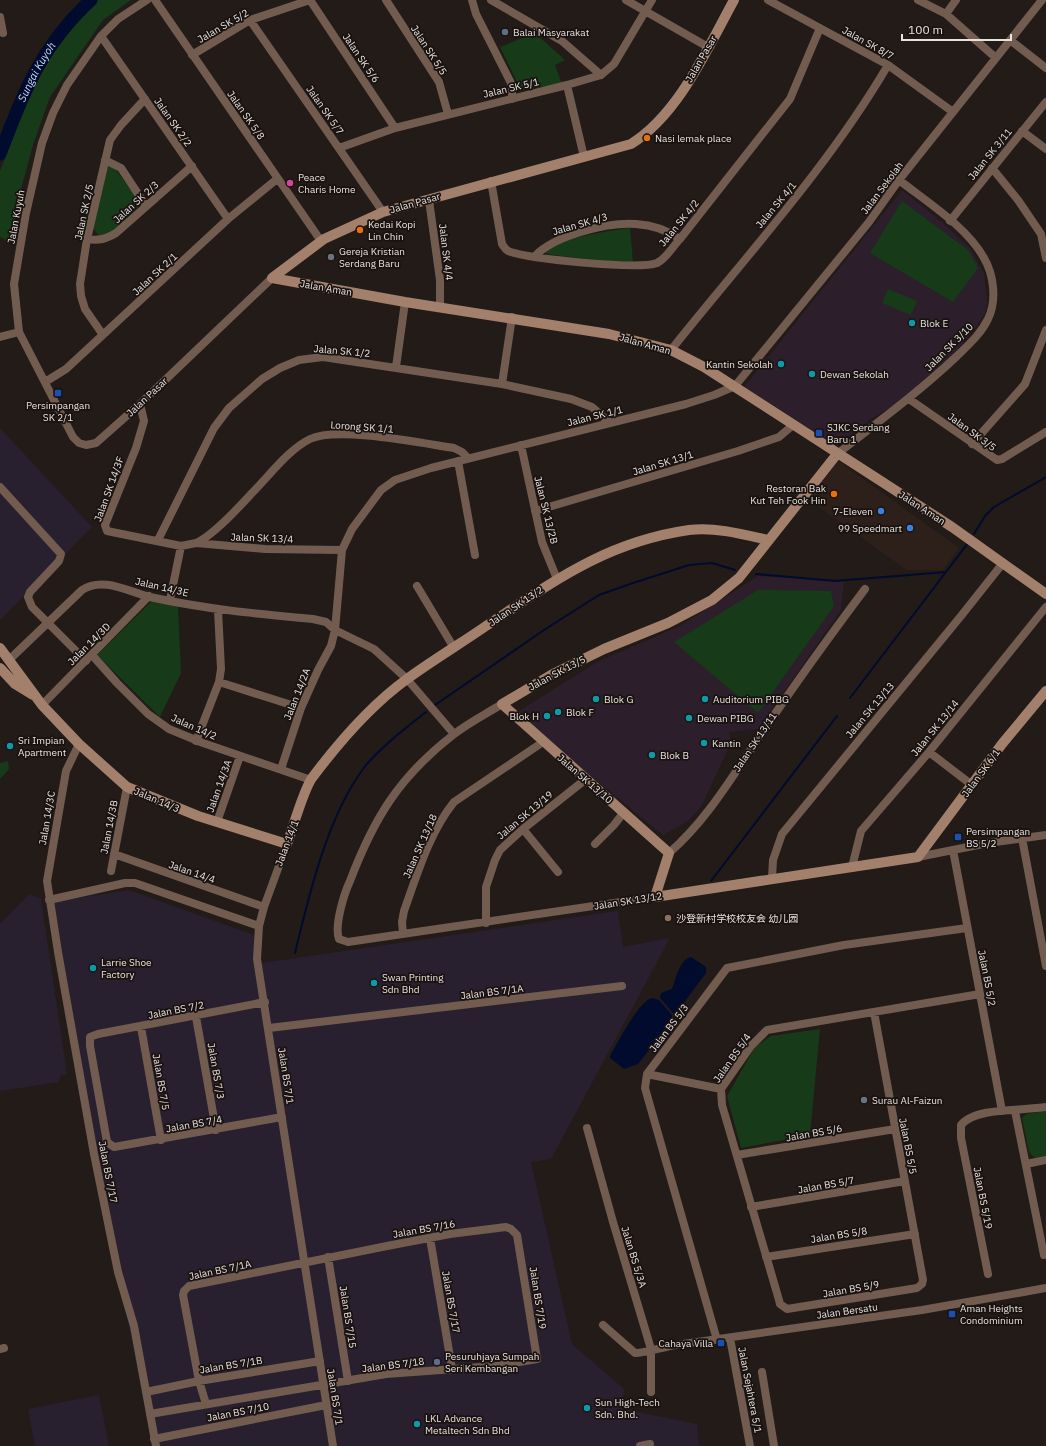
<svg xmlns="http://www.w3.org/2000/svg" width="1046" height="1446" font-family="'IBM Plex Sans','Noto Sans SC',sans-serif">
  <style>
    .built { fill: #2d201a }
    .industrial { fill: #28202f }
    .education { fill: #2c1f2b }
    .green { fill: #173a19 }
    .water { fill: #000b2e }
    .lines { fill: none; stroke-linecap: round; stroke-linejoin: round }
    .stream { stroke: #000b2e; stroke-width: 2 }
    .river { stroke: #000b2e; stroke-width: 13 }
    .street { stroke: #725c50; stroke-width: 8 }
    .secondary { stroke: #a3806c; stroke-width: 10 }
    .service-dot { fill: #5c6f8a; stroke: #19120f; stroke-width: 1.5 }
    .food-dot { fill: #e8710a; stroke: #19120f; stroke-width: 1.5 }
    .hotel-dot { fill: #d1479c; stroke: #19120f; stroke-width: 1.5 }
    .worship-dot { fill: #6b7280; stroke: #19120f; stroke-width: 1.5 }
    .culture-dot { fill: #0f9aa8; stroke: #19120f; stroke-width: 1.5 }
    .transit-dot { fill: #1a4fb4; stroke: #19120f; stroke-width: 1.5 }
    .shop-dot { fill: #3f7fe0; stroke: #19120f; stroke-width: 1.5 }
    .education-dot { fill: #8d6e63; stroke: #19120f; stroke-width: 1.5 }
    .labels { text-anchor: middle; dominant-baseline: central; stroke-width: 3.5; stroke-linejoin: round; paint-order: stroke }
    .street-label { font-size: 10px; fill: #e8e3e1; stroke: #19120f }
    .poi-label { font-size: 10px; fill: #e8e3e1; stroke: #19120f; text-anchor: start }
    .water-label { font-size: 11px; font-style: italic; fill: #c6d9f3; stroke: #19120f }
  </style>
  <rect width="100%" height="100%" fill="#221b18"/>
  <path class="built" d="M837 460 959 548 943 570H907L806 498Z"/>
  <path class="industrial" d="M0 428 92 527 0 620Z
    M129 890 254 935 255 964 618 911 623 947 670 938 551 1159 531 1162 572 1344 624 1389 622 1409 697 1424 699 1446H152L72 1033 53 902Z
    M29 894 41 899 67 1074 60 1076 59 1082 0 1091V924Z
    M99 1395 109 1446H35L28 1409Z"/>
  <path class="education" d="M902 190 942 222 970 248 984 274 987 301 985 313 977 326 957 350 903 400 871 419 837 446 744 387Z
    M758 576 844 581 841 610 758 729 729 732 731 743 701 807 688 821 663 835 548 741 519 711 599 661 678 627Z"/>
  <path class="green" d="M98 0H131L103 20 50 97 33 145 20 193 11 243 0 237V171L34 84 51 53 85 10Z
    M535 33 565 60 555 65 562 84 521 90 500 47Z
    M108 165 116 170 141 204 107 236 100 237 92 227Z
    M902 201 968 250 978 268 953 302 870 253Z
    M630 228 633 262H609L547 254 544 251C555 239 613 230 630 228Z
    M888 289 917 301 911 315 882 303Z
    M758 590 831 591 834 606 758 713 674 642Z
    M153 600 178 606 181 673 160 717 97 655Z
    M8 761 9 769 0 779V763Z
    M820 1029 810 1135 741 1148 727 1096 755 1047 771 1036Z
    M1046 1111V1156L1035 1158 1029 1152 1022 1118 1026 1114Z"/>
  <path class="water" d="M691 957 706 967V973L677 1012 673 1013 660 998 661 993 672 989C676 979 679 960 691 957Z
    M652 998 659 1000 672 1015V1020L638 1064 624 1069 610 1058 611 1054C618 1042 639 1001 652 998Z"/>
  <g class="lines">
    <path class="stream" d="M974 534 985 516 994 507 1046 477
      M756 574 835 581 946 572
      M850 698 968 543
      M435 705 547 628 599 595 633 583 689 565 712 563 735 570
      M711 881 837 716
      M295 953C309 895 327 818 363 769 377 750 407 727 426 712"/>
    <path class="river" id="s1" d="M0 154C23 93 41 46 91 0"/>
    <path class="street" d="M147 0 118 19 101 36 67 85 53 113 42 143 26 213 14 284 19 332 73 437 79 443 86 445 96 443 140 404 272 278
      M155 0 321 241
      M310 0 395 128
      M386 0 439 82 448 114
      M472 0 476 14 512 85V99
      M491 0 562 41 601 75
      M626 0 708 47
      M768 0 888 65 953 112
      M918 0 946 14 996 58
      M946 14 956 0
      M0 17 3 33
      M250 20 383 212
      M101 36 228 219
      M1010 40 1046 68
      M192 55 250 20 310 0
      M567 85 584 157
      M1022 131 1046 149
      M339 148 395 128 567 85 601 75 614 64 652 0
      M105 160 121 168 146 206
      M992 168 1018 200 1041 234 1046 258
      M491 181 502 244C504 247 505 249 508 251 528 259 638 270 657 263 666 259 673 246 680 239L790 99 820 28
      M429 200 440 280V307
      M950 221 1046 102
      M87 239C99 241 106 239 116 233L192 166
      M535 256C555 235 608 222 636 224 652 225 667 230 680 239
      M103 335 85 309 81 296 80 284 87 239 110 140 121 125 145 99
      M0 337 19 332
      M671 350C745 257 827 169 888 65
      M396 367 405 302
      M45 382 66 369 228 219 277 179
      M502 384 512 317
      M909 399 997 460 1002 459 1046 432
      M140 404 144 421 136 448 105 525 107 531 181 546 196 543 265 549 342 550
      M972 444 1025 384 1046 330
      M521 445 542 542 557 579
      M837 454C878 422 919 392 957 356 968 345 981 334 988 319 997 301 994 275 984 258 967 227 927 202 899 180
      M458 461 475 555
      M0 487 61 554 59 561 30 592 28 597 32 607 86 661
      M535 511 738 451 779 437 793 425
      M158 540 214 428 229 408 262 379 280 368 299 360 323 357 502 384 571 399 592 407 610 423
      M196 543C213 536 239 507 252 493 269 476 289 449 310 439 337 426 421 443 454 448L462 452 468 458
      M417 586 454 648
      M170 600 181 546
      M92 655 117 683 148 714 169 729 203 743 311 780
      M10 659 82 590C103 576 129 592 150 597 204 609 258 614 313 619L326 622 335 630 374 649 407 679 454 734
      M219 682 301 708
      M502 704C486 714 468 723 453 735 399 777 374 818 350 881 344 894 334 926 339 939L348 942 655 897
      M42 705 149 596
      M196 741 219 682 221 669 218 610
      M79 744 66 771 47 881 58 952 94 1154 118 1272 134 1326 156 1446
      M929 752 972 785
      M281 769 301 708 318 670 331 646 335 630 342 550 352 529 381 490 395 480 431 468 686 404 714 395 735 386 869 222 899 180 1042 0
      M217 822 240 756
      M523 829 558 872
      M1022 838 1046 966
      M287 844 264 907 259 926 257 959 333 1446
      M595 844 614 825 624 812
      M953 850 1002 1111
      M669 853C708 819 733 775 762 733 795 684 829 637 865 589
      M114 854 264 907
      M918 857 988 843 1046 835
      M852 867 861 831 929 752 1046 607
      M111 871 127 787
      M772 878 773 860 782 834 961 616 1003 563
      M49 900 125 883H135L259 926
      M486 923V887L495 860 500 850 523 829 586 779
      M403 934 402 922 404 911C417 875 429 833 454 802L543 742
      M265 1002 98 1034 90 1037V1046L107 1142 114 1147 282 1117
      M874 1012 923 1280 922 1284 917 1288 787 1309 780 1304 779 1300 722 1105 721 1089 751 1046 767 1030 980 994
      M196 1017 216 1130
      M141 1027 161 1140
      M269 1028 622 986
      M647 1074 721 1089
      M1015 1111 1044 1255
      M587 1128 613 1222 651 1349V1392
      M737 1155 895 1129
      M1026 1164 1046 1160
      M751 1207 905 1181
      M430 1238 452 1369
      M328 1257 348 1381
      M766 1257 915 1234
      M988 1274 961 1138V1125C975 1107 1024 1111 1046 1107
      M603 1325 635 1353C641 1354 667 1346 676 1345L922 1310 1046 1288
      M730 1338 750 1446
      M717 1340 645 1088 647 1074 727 968 844 945 967 928
      M0 1349 4 1348
      M762 1372 774 1446
      M146 1392 199 1381 320 1361
      M150 1414 386 1374 496 1366 537 1359 517 1235 511 1229 506 1227 450 1234 387 1246 189 1286 184 1291 183 1295 199 1381 206 1404
      M154 1439 326 1405
      M640 1446 650 1444"/>
    <path class="secondary" d="M272 278 405 302 609 334 671 350 704 367 870 474 952 527 1046 594
      M272 278 324 239 383 212 631 144C679 114 707 49 734 0
      M837 454 739 578 712 600 668 623 604 649 551 675 502 704 669 853 655 897 918 857 1002 744 1046 691
      M0 648 42 705 79 744 127 787 198 816 287 844C293 828 303 791 312 778 339 742 371 705 407 679 433 660 460 644 486 626 554 581 606 542 689 530 716 527 742 534 768 540
      M0 668 15 684 33 695"/>
  </g>
  <g class="service-dot">
    <circle cx="505" cy="32" r="4"/>
    <circle cx="437" cy="1362" r="4"/>
  </g>
  <g class="food-dot">
    <circle cx="647" cy="138" r="4"/>
    <circle cx="360" cy="230" r="4"/>
    <circle cx="834" cy="494" r="4"/>
  </g>
  <circle class="hotel-dot" cx="290" cy="183" r="4"/>
  <g class="worship-dot">
    <circle cx="331" cy="257" r="4"/>
    <circle cx="864" cy="1100" r="4"/>
  </g>
  <g class="culture-dot">
    <circle cx="912" cy="323" r="4"/>
    <circle cx="781" cy="364" r="4"/>
    <circle cx="812" cy="374" r="4"/>
    <circle cx="596" cy="699" r="4"/>
    <circle cx="705" cy="699" r="4"/>
    <circle cx="558" cy="712" r="4"/>
    <circle cx="547" cy="716" r="4"/>
    <circle cx="689" cy="718" r="4"/>
    <circle cx="704" cy="743" r="4"/>
    <circle cx="10" cy="746" r="4"/>
    <circle cx="652" cy="755" r="4"/>
    <circle cx="93" cy="968" r="4"/>
    <circle cx="374" cy="983" r="4"/>
    <circle cx="587" cy="1408" r="4"/>
    <circle cx="417" cy="1424" r="4"/>
  </g>
  <g class="transit-dot">
    <rect x="54" y="389" width="8" height="8" rx="2"/>
    <rect x="815" y="429" width="8" height="8" rx="2"/>
    <rect x="954" y="833" width="8" height="8" rx="2"/>
    <rect x="948" y="1310" width="8" height="8" rx="2"/>
    <rect x="717" y="1339" width="8" height="8" rx="2"/>
  </g>
  <g class="shop-dot">
    <circle cx="881" cy="511" r="4"/>
    <circle cx="910" cy="528" r="4"/>
  </g>
  <circle class="education-dot" cx="668" cy="918" r="4"/>
  <g class="labels">
    <g class="street-label">
      <text transform="translate(223 26) rotate(-30)">Jalan SK 5/2</text>
      <text transform="translate(868 43) rotate(29)">Jalan SK 8/7</text>
      <text transform="translate(429 50) rotate(57)">Jalan SK 5/5</text>
      <text transform="translate(361 58) rotate(56)">Jalan SK 5/6</text>
      <text transform="translate(701 59) rotate(-60)">Jalan Pasar</text>
      <text transform="translate(511 88) rotate(-13)">Jalan SK 5/1</text>
      <text transform="translate(325 110) rotate(55)">Jalan SK 5/7</text>
      <text transform="translate(246 115) rotate(55)">Jalan SK 5/8</text>
      <text transform="translate(173 122) rotate(55)">Jalan SK 2/2</text>
      <text transform="translate(990 154) rotate(-51)">Jalan SK 3/11</text>
      <text transform="translate(882 188) rotate(-53)">Jalan Sekolah</text>
      <text transform="translate(136 202) rotate(-42)">Jalan SK 2/3</text>
      <text transform="translate(415 203) rotate(-16)">Jalan Pasar</text>
      <text transform="translate(776 205) rotate(-50)">Jalan SK 4/1</text>
      <text transform="translate(84 212) rotate(-78)">Jalan SK 2/5</text>
      <text transform="translate(16 217) rotate(-79)">Jalan Kuyuh</text>
      <text transform="translate(679 223) rotate(-51)">Jalan SK 4/2</text>
      <text transform="translate(580 224) rotate(-16)">Jalan SK 4/3</text>
      <text transform="translate(446 252) rotate(83)">Jalan SK 4/4</text>
      <text transform="translate(155 274) rotate(-43)">Jalan SK 2/1</text>
      <text transform="translate(326 288) rotate(10)">Jalan Aman</text>
      <text transform="translate(645 344) rotate(16)">Jalan Aman</text>
      <text transform="translate(949 347) rotate(-45)">Jalan SK 3/10</text>
      <text transform="translate(342 351) rotate(5)">Jalan SK 1/2</text>
      <text transform="translate(147 397) rotate(-43)">Jalan Pasar</text>
      <text transform="translate(595 416) rotate(-14)">Jalan SK 1/1</text>
      <text transform="translate(362 427) rotate(4)">Lorong SK 1/1</text>
      <text transform="translate(972 432) rotate(36)">Jalan SK 3/5</text>
      <text transform="translate(663 463) rotate(-17)">Jalan SK 13/1</text>
      <text transform="translate(109 489) rotate(-70)">Jalan SK 14/3F</text>
      <text transform="translate(922 508) rotate(33)">Jalan Aman</text>
      <text transform="translate(546 510) rotate(76)">Jalan SK 13/2B</text>
      <text transform="translate(262 538) rotate(2)">Jalan SK 13/4</text>
      <text transform="translate(162 587) rotate(13)">Jalan 14/3E</text>
      <text transform="translate(516 606) rotate(-34)">Jalan SK 13/2</text>
      <text transform="translate(89 644) rotate(-45)">Jalan 14/3D</text>
      <text transform="translate(557 673) rotate(-28)">Jalan SK 13/5</text>
      <text transform="translate(297 694) rotate(-68)">Jalan 14/2A</text>
      <text transform="translate(870 710) rotate(-50)">Jalan SK 13/13</text>
      <text transform="translate(194 727) rotate(24)">Jalan 14/2</text>
      <text transform="translate(935 728) rotate(-51)">Jalan SK 13/14</text>
      <text transform="translate(755 742) rotate(-56)">Jalan SK 13/11</text>
      <text transform="translate(981 773) rotate(-54)">Jalan SK 6/1</text>
      <text transform="translate(585 779) rotate(41)">Jalan SK 13/10</text>
      <text transform="translate(219 786) rotate(-70)">Jalan 14/3A</text>
      <text transform="translate(157 800) rotate(23)">Jalan 14/3</text>
      <text transform="translate(525 815) rotate(-40)">Jalan SK 13/19</text>
      <text transform="translate(47 818) rotate(-80)">Jalan 14/3C</text>
      <text transform="translate(109 827) rotate(-79)">Jalan 14/3B</text>
      <text transform="translate(287 843) rotate(-69)">Jalan 14/1</text>
      <text transform="translate(420 846) rotate(-66)">Jalan SK 13/18</text>
      <text transform="translate(192 872) rotate(19)">Jalan 14/4</text>
      <text transform="translate(628 901) rotate(-9)">Jalan SK 13/12</text>
      <text transform="translate(987 978) rotate(79)">Jalan BS 5/2</text>
      <text transform="translate(492 992) rotate(-7)">Jalan BS 7/1A</text>
      <text transform="translate(176 1010) rotate(-11)">Jalan BS 7/2</text>
      <text transform="translate(669 1028) rotate(-53)">Jalan BS 5/3</text>
      <text transform="translate(732 1058) rotate(-55)">Jalan BS 5/4</text>
      <text transform="translate(216 1071) rotate(80)">Jalan BS 7/3</text>
      <text transform="translate(286 1076) rotate(81)">Jalan BS 7/1</text>
      <text transform="translate(161 1082) rotate(80)">Jalan BS 7/5</text>
      <text transform="translate(194 1124) rotate(-10)">Jalan BS 7/4</text>
      <text transform="translate(814 1133) rotate(-10)">Jalan BS 5/6</text>
      <text transform="translate(908 1146) rotate(79)">Jalan BS 5/5</text>
      <text transform="translate(108 1172) rotate(79)">Jalan BS 7/17</text>
      <text transform="translate(826 1185) rotate(-10)">Jalan BS 5/7</text>
      <text transform="translate(983 1198) rotate(79)">Jalan BS 5/19</text>
      <text transform="translate(424 1229) rotate(-10)">Jalan BS 7/16</text>
      <text transform="translate(839 1235) rotate(-9)">Jalan BS 5/8</text>
      <text transform="translate(634 1257) rotate(73)">Jalan BS 5/3A</text>
      <text transform="translate(220 1270) rotate(-12)">Jalan BS 7/1A</text>
      <text transform="translate(851 1289) rotate(-10)">Jalan BS 5/9</text>
      <text transform="translate(538 1298) rotate(81)">Jalan BS 7/19</text>
      <text transform="translate(451 1302) rotate(80)">Jalan BS 7/17</text>
      <text transform="translate(847 1311) rotate(-8)">Jalan Bersatu</text>
      <text transform="translate(348 1317) rotate(81)">Jalan BS 7/15</text>
      <text transform="translate(231 1365) rotate(-9)">Jalan BS 7/1B</text>
      <text transform="translate(393 1365) rotate(-7)">Jalan BS 7/18</text>
      <text transform="translate(750 1390) rotate(79)">Jalan Sejahtera 5/1</text>
      <text transform="translate(335 1397) rotate(81)">Jalan BS 7/1</text>
      <text transform="translate(238 1412) rotate(-11)">Jalan BS 7/10</text>
    </g>
    <g class="poi-label">
      <text x="513" y="32">Balai Masyarakat</text>
      <text x="655" y="138">Nasi lemak place</text>
      <text x="298" y="177">Peace<tspan x="298" dy="12">Charis Home</tspan></text>
      <text x="368" y="224">Kedai Kopi<tspan x="368" dy="12">Lin Chin</tspan></text>
      <text x="339" y="251">Gereja Kristian<tspan x="339" dy="12">Serdang Baru</tspan></text>
      <text x="920" y="323">Blok E</text>
      <text x="773" y="364" text-anchor="end">Kantin Sekolah</text>
      <text x="820" y="374">Dewan Sekolah</text>
      <text x="58" y="405" text-anchor="middle">Persimpangan<tspan x="58" dy="12">SK 2/1</tspan></text>
      <text x="827" y="427">SJKC Serdang<tspan x="827" dy="12">Baru 1</tspan></text>
      <text x="826" y="488" text-anchor="end">Restoran Bak<tspan x="826" dy="12">Kut Teh Fook Hin</tspan></text>
      <text x="873" y="511" text-anchor="end">7-Eleven</text>
      <text x="902" y="528" text-anchor="end">99 Speedmart</text>
      <text x="604" y="699">Blok G</text>
      <text x="713" y="699">Auditorium PIBG</text>
      <text x="566" y="712">Blok F</text>
      <text x="539" y="716" text-anchor="end">Blok H</text>
      <text x="697" y="718">Dewan PIBG</text>
      <text x="18" y="740">Sri Impian<tspan x="18" dy="12">Apartment</tspan></text>
      <text x="712" y="743">Kantin</text>
      <text x="660" y="755">Blok B</text>
      <text x="966" y="831">Persimpangan<tspan x="966" dy="12">BS 5/2</tspan></text>
      <text x="676" y="918">沙登新村学校校友会 幼儿园</text>
      <text x="101" y="962">Larrie Shoe<tspan x="101" dy="12">Factory</tspan></text>
      <text x="382" y="977">Swan Printing<tspan x="382" dy="12">Sdn Bhd</tspan></text>
      <text x="872" y="1100">Surau Al-Faizun</text>
      <text x="960" y="1308">Aman Heights<tspan x="960" dy="12">Condominium</tspan></text>
      <text x="713" y="1343" text-anchor="end">Cahaya Villa</text>
      <text x="445" y="1356">Pesuruhjaya Sumpah<tspan x="445" dy="12">Seri Kembangan</tspan></text>
      <text x="595" y="1402">Sun High-Tech<tspan x="595" dy="12">Sdn. Bhd.</tspan></text>
      <text x="425" y="1418">LKL Advance<tspan x="425" dy="12">Metaltech Sdn Bhd</tspan></text>
    </g>
    <g class="water-label">
      <text stroke="none"><textPath href="#s1" startOffset="90">Sungai Kuyoh</textPath></text>
    </g>
  </g>
  <path d="M902 34v6h109v-6" fill="none" stroke="#e8e3e1" stroke-width="2"/>
  <text x="908" y="34" font-size="12" fill="#e8e3e1" stroke="#19120f" stroke-width="3" paint-order="stroke">100 m</text>
</svg>
